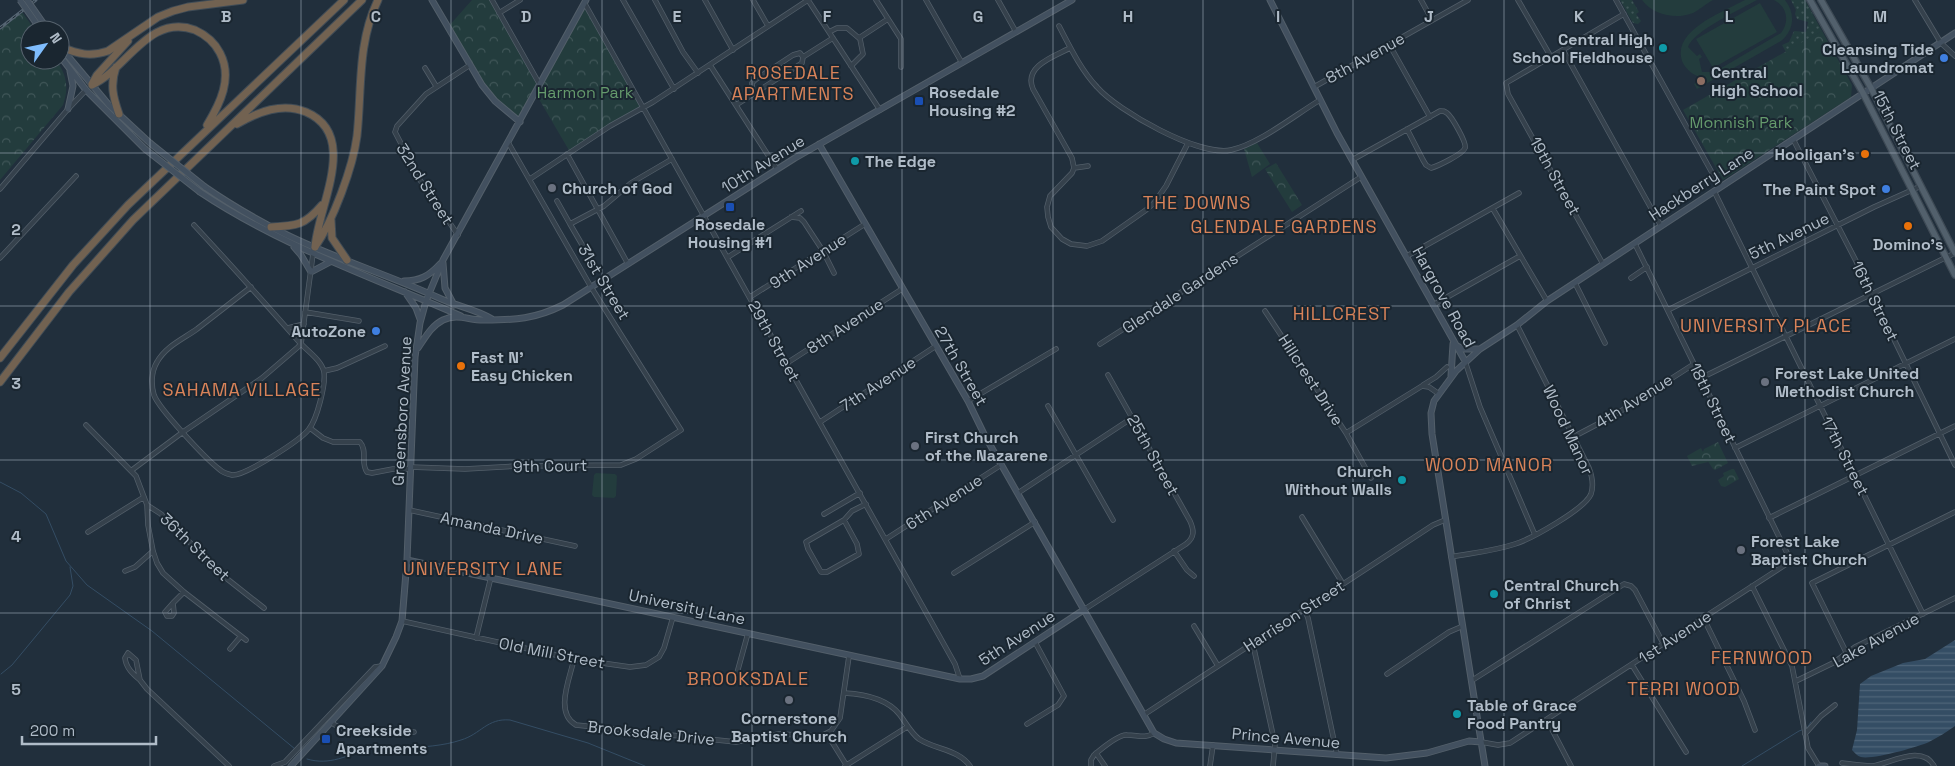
<svg xmlns="http://www.w3.org/2000/svg" width="1955" height="766" font-family="'Space Grotesk',sans-serif">
  <style>
    .grass { fill: url(#grass-dots) }
    .forest { fill: url(#forest-crowns) }
    .pitch { fill: #233c3d }
    .water { fill: url(#water-rules) }
    .lines { fill: none; stroke-linecap: round; stroke-linejoin: round }
    .stream { stroke: #344d64; stroke-width: 1 }
    .street-casing { stroke: #535f6a; stroke-width: 5.5 }
    .secondary-casing { stroke: #535f6a; stroke-width: 7 }
    .primary-casing { stroke: #3e4a55; stroke-width: 8 }
    .highway-casing { stroke: #404c56; stroke-width: 9 }
    .street { stroke: #35414c; stroke-width: 4 }
    .secondary { stroke: #42505f; stroke-width: 5 }
    .primary { stroke: #52606c; stroke-width: 5.5 }
    .highway { stroke: #726251; stroke-width: 7 }
    .rail-casing { stroke: #566573; stroke-width: 3 }
    .rail { stroke: #1a2630; stroke-width: 1; stroke-dasharray: 4; stroke-linecap: butt }
    .secondary-bridge-casing { stroke: #535f6a; stroke-width: 7; stroke-linecap: butt }
    .secondary-bridge { stroke: #42505f; stroke-width: 5 }
    .grid { fill: none; stroke: #b0bcc8; stroke-width: 1; stroke-opacity: 0.55 }
    .culture-dot { fill: #0f9aa8; stroke: #1a2630; stroke-width: 2 }
    .shop-dot { fill: #3f7fe0; stroke: #1a2630; stroke-width: 2 }
    .education-dot { fill: #8d6e63; stroke: #1a2630; stroke-width: 2 }
    .transit-dot { fill: #1a4fb4; stroke: #1a2630; stroke-width: 2 }
    .food-dot { fill: #e8710a; stroke: #1a2630; stroke-width: 2 }
    .worship-dot { fill: #6b7280; stroke: #1a2630; stroke-width: 2 }
    .labels { text-anchor: middle; dominant-baseline: central; stroke-width: 4; stroke-linejoin: round; paint-order: stroke }
    .poi-label { font-size: 16px; font-weight: bold; fill: #b0bcc8; stroke: #1a2630; text-anchor: start }
    .street-label { font-size: 16px; fill: #b0bcc8; stroke: #1a2630 }
    .park-label { font-size: 16px; fill: #659a6c; stroke: #1a2630 }
    .neighbourhood-label { font-size: 18px; letter-spacing: 1px; fill: #d98359; stroke: #1a2630 }
    .grid-label { font-size: 16px; text-anchor: middle; font-weight: bold; fill: #b0bcc8; stroke: #1a2630; stroke-width: 4; stroke-linejoin: round; paint-order: stroke }
  </style>
  <defs>
    <pattern id="grass-dots" width="8" height="8" patternUnits="userSpaceOnUse" patternTransform="scale(1.25)"><rect width="8" height="8" fill="#233c3d"/><path d="M2 2h.1M6 6h.1" fill="none" stroke="#405658" stroke-width="1.8" stroke-linecap="round"/></pattern>
    <pattern id="forest-crowns" width="20" height="18" patternUnits="userSpaceOnUse" patternTransform="scale(1.25)"><rect width="20" height="18" fill="#233c3d"/><path d="M2 6a3 3 0 1 1 6 0M12 15a3 3 0 1 1 6 0" fill="none" stroke="#405658"/></pattern>
    <pattern id="water-rules" width="6" height="5" patternUnits="userSpaceOnUse" patternTransform="scale(1.25)"><rect width="6" height="5" fill="#344d64"/><path d="M0 2.5h6" fill="none" stroke="#4f6579"/></pattern>
  </defs>
  <rect width="100%" height="100%" fill="#212f3c"/>
  <path class="grass" d="M1620 0H1632L1639 12 1636 14 1641 21 1638 24 1633 23Z
    M1791 0H1805L1822 31 1786 52 1782 45 1789 42 1794 31 1806 32 1808 22 1797 19 1795 14 1796 10Z"/>
  <path class="forest" d="M472 0H492L540 85 585 4 643 108 570 152 536 94 520 122 495 101 448 27Z
    M22 12 35 30H30V60H56C67 75 69 88 63 105L0 180V29Z
    M1822 31 1852 85 1851 97 1723 180 1683 110Z
    M1257 143 1270 164 1252 177 1244 149Z
    M1276 163 1302 205 1292 212 1265 169Z
    M1718 442 1728 463 1715 470 1713 469 1707 460 1708 462 1692 466 1687 456 1701 448 1703 452 1704 449Z
    M1732 469H1734L1739 479 1725 487 1721 486 1718 480 1724 476 1723 473Z"/>
  <path class="pitch" d="M1642 0H1713C1706 4 1699 10 1693 13 1676 20 1653 15 1642 0Z
    M1745 0H1757C1741 9 1693 31 1688 47L1697 56 1700 54 1702 57 1699 59 1702 72H1710L1718 70 1781 33C1790 21 1787 7 1774 0H1785C1796 14 1794 30 1781 41L1697 89 1694 84 1702 78C1693 75 1686 70 1682 61 1672 30 1723 12 1745 0Z
    M1760 3 1777 32 1713 68 1696 39Z
    M596 473 615 474 617 476 616 496 614 498 594 497 592 495 594 475Z"/>
  <path class="water" d="M1955 640V726C1947 732 1938 737 1929 742 1918 747 1872 760 1861 757 1857 756 1855 753 1852 750L1857 730 1860 684 1871 676 1903 663 1925 659Z"/>
  <g class="lines">
    <path class="stream" d="M0 482 21 493 46 514 66 561 87 585 152 631 295 749
      M1 674 12 665 70 595 73 586 70 567
      M307 759C330 766 347 755 369 749 381 746 393 748 404 748 423 747 443 746 461 740 481 734 487 718 510 720L588 743 645 766
      M1742 766 1799 731 1807 728 1811 722"/>
    <defs>
      <path id="street" d="M492 0 540 85
        M623 0 674 89
        M655 0 683 52 698 73
        M705 0 733 50
        M753 0 768 26
        M808 0 880 110
        M876 0 901 39V67
        M926 0 962 63
        M998 0 1016 32
        M1421 0 1432 20
        M1518 0 1551 57
        M1616 0 1720 187
        M1915 0 1941 43 1955 56
        M585 4 955 664 960 679
        M499 13 520 0
        M1059 26C1070 47 1081 70 1097 87 1118 111 1199 157 1231 150 1259 144 1295 115 1320 100
        M829 32 837 28H847L860 39 863 54 851 66
        M859 38 888 19
        M1389 44 1430 117
        M1070 48C1055 56 1023 66 1033 89L1072 158 1074 168 1072 173 1050 196 1047 207 1048 217 1051 227 1062 239 1071 244 1087 246 1102 241 1146 210 1154 203 1166 186 1188 143
        M1563 50 1661 226
        M710 65 777 169
        M425 68 436 86
        M1314 87 1468 0
        M753 94 752 83 755 80 793 55 800 53 803 57
        M736 105 802 63 803 57 833 38
        M1793 139 1856 261 1955 465
        M567 154 628 264
        M1352 160 1440 111C1444 111 1444 111 1447 113 1452 117 1467 143 1465 148 1463 154 1438 166 1431 168L1426 165 1423 160 1407 129
        M1074 168 1088 166
        M530 179 610 126 653 102 808 0
        M0 189 68 109 86 90
        M1714 191 1923 614
        M557 201 570 224 604 206 631 183 672 159
        M1493 209 1547 301
        M791 217 800 218 804 222 823 251 834 273
        M570 224 584 248
        M194 225C230 264 265 303 300 343 308 351 322 361 324 372 326 384 317 419 309 429 301 440 245 476 232 475 227 474 222 472 219 469 206 459 159 409 154 395 151 385 151 372 157 362 166 346 183 339 197 329 215 315 233 301 251 287
        M458 235 420 180 395 132 397 126 426 94 470 65
        M1407 256 1519 193
        M728 257 801 211
        M0 258 76 176
        M1603 264 1508 94 1506 83 1624 14
        M1631 278 1647 267
        M1575 283 1605 343
        M750 297 865 224
        M1433 305 1520 256
        M1668 310 1874 207 1921 186
        M1265 311 1346 433 1371 478
        M305 312 359 321
        M288 328 304 324
        M1100 344 1361 177
        M1465 361 1480 407 1535 535
        M787 363 902 289
        M324 371 337 368 385 346
        M1701 378 1955 253
        M1423 385 1436 377 1447 367
        M968 401 1056 349
        M1048 406 1113 520
        M820 422 936 346
        M86 425 136 476 147 505 148 525 153 551 157 563 163 573 184 592 246 640
        M310 428 323 438 333 442H360C368 451 360 463 367 472L372 473 393 469H410
        M1346 433 1422 386 1429 387 1439 394
        M1573 437 1613 416 1694 364
        M1735 448 1955 339
        M410 467 465 469 519 466 621 465 636 459 681 430 591 287 509 144
        M132 470 183 432 262 378 298 347 301 344 313 254
        M1018 493 1132 418
        M147 505 161 514 226 578 264 608
        M409 510 575 546
        M824 514 860 493
        M1302 517 1343 584
        M1769 518 1955 426
        M844 520 857 544 859 554 827 572H821L808 549 806 542Z
        M844 520 852 511 866 504
        M88 532 144 497
        M886 539 1001 465
        M1174 551 1187 570 1194 576
        M1451 557C1472 553 1494 551 1515 544 1531 539 1585 509 1591 494 1594 485 1592 476 1589 468L1517 325
        M125 571 135 567 153 551
        M954 573 1035 522
        M1752 586 1792 666 1808 748 1819 766
        M173 603 174 613 172 616H167L165 612Z
        M173 603 184 592
        M1085 609 1186 544C1195 537 1194 530 1190 521L1108 375
        M1304 609 1308 618 1337 755
        M1703 617 1744 701 1755 730
        M402 621 574 659 630 667 646 665 659 657 664 648 673 617
        M1194 626 1218 666
        M476 638 491 577
        M1251 645 1254 649 1275 744 1273 766
        M230 649 241 636
        M1846 652 1812 583 1955 512
        M128 653 136 660 140 680C133 674 126 668 125 658Z
        M574 659C570 678 554 713 576 725L736 742 779 734 821 736 831 731 840 718 849 656
        M1632 665 1686 752
        M737 673 748 633
        M1387 674 1449 632 1463 626
        M140 680 147 689 229 766
        M1471 681 1624 584 1631 586 1635 590 1663 643
        M1796 681 1833 663 1855 647 1955 598
        M844 693C864 694 887 698 900 715 906 723 911 733 919 739 936 750 958 749 970 766
        M1145 714 1433 525 1445 520
        M1547 720 1571 766
        M332 723C345 734 396 734 414 732
        M1027 724 1058 705 1064 696 1035 642
        M827 734 847 766
        M1805 734 1821 716 1835 705
        M1481 742 1498 745 1510 743 1788 563 1789 557 1635 244
        M1096 753 1105 766
        M1842 763C1852 764 1864 766 1873 766 1891 763 1922 744 1934 766
        M274 766 285 762 375 667 382 666
        M845 766 907 727
        M1091 766V760L1094 755C1101 749 1119 734 1127 735 1138 735 1145 739 1154 733
        M1210 766 1213 745"/>
      <path id="secondary" d="M432 0 482 85 495 101 520 122
        M1270 0 1337 133 1465 361
        M62 49 109 105 150 143
        M60 56 86 90 145 149
        M68 109 73 86 70 71
        M819 144 968 401 985 436 1154 733 1164 739 1176 743 1386 758 1427 753 1469 741 1481 742
        M205 187C231 205 259 221 287 235 336 259 389 275 439 298 456 306 476 309 492 319
        M200 192C281 246 372 277 461 316
        M294 247 301 255 311 272 330 262
        M443 263 445 288 454 305
        M404 281C420 281 429 276 440 264
        M405 292 416 308 420 319
        M1457 346 1463 349H1479
        M418 348C425 338 431 326 443 320 458 313 470 321 485 320 515 320 535 319 563 305L795 158 1072 0
        M1451 376 1453 344
        M407 560 960 679H971L983 676 1085 609
        M291 766 382 666 396 637 402 621 407 560 415 357 420 323 426 301 443 260 586 0
        M1485 766 1432 434 1431 413 1434 401 1456 371 1480 349 1517 325 1547 301 1955 33
        M1819 766H1825"/>
      <path id="primary" d="M1810 0 1863 93 1955 275
        M1821 0 1871 88 1955 253"/>
      <path id="highway" d="M61 47C78 54 90 57 108 51L158 17 173 11 188 7 243 0
        M116 67C110 85 113 97 119 114
        M92 84 97 75 128 41
        M92 85C127 69 149 13 195 30 206 35 215 43 220 53 233 78 220 104 207 125
        M237 124C258 112 282 102 306 112 360 135 318 206 315 247
        M331 220 332 238 347 260
        M271 227C297 226 305 225 322 205
        M315 247C333 221 353 167 357 136 362 90 357 43 378 0
        M0 358 73 265 128 205 344 0
        M0 382 69 292 133 220 362 0"/>
    </defs>
    <use href="#street" class="street-casing"/>
    <use href="#secondary" class="secondary-casing"/>
    <use href="#primary" class="primary-casing"/>
    <use href="#highway" class="highway-casing"/>
    <use href="#street" class="street"/>
    <use href="#secondary" class="secondary"/>
    <use href="#primary" class="primary"/>
    <use href="#highway" class="highway"/>
    <defs>
      <path id="rail" d="M0 28 36 0"/>
    </defs>
    <use href="#rail" class="rail-casing"/>
    <use href="#rail" class="rail"/>
    <defs>
      <path id="secondary-bridge" d="M20 0 41 30
        M27 0 48 30
        M150 143 205 187
        M145 149 200 192"/>
    </defs>
    <use href="#secondary-bridge" class="secondary-bridge-casing"/>
    <use href="#secondary-bridge" class="secondary-bridge"/>
  </g>
  <path class="grid" d="M150 0V766M301 0V766M451 0V766M602 0V766M752 0V766M902 0V766M1053 0V766M1203 0V766M1353 0V766M1504 0V766M1654 0V766M1805 0V766M0 153H1955M0 306H1955M0 460H1955M0 613H1955"/>
  <g class="culture-dot">
    <circle cx="1663" cy="48" r="5"/>
    <circle cx="855" cy="161" r="5"/>
    <circle cx="1402" cy="480" r="5"/>
    <circle cx="1494" cy="594" r="5"/>
    <circle cx="1457" cy="714" r="5"/>
  </g>
  <g class="shop-dot">
    <circle cx="1944" cy="58" r="5"/>
    <circle cx="1886" cy="189" r="5"/>
    <circle cx="376" cy="331" r="5"/>
  </g>
  <circle class="education-dot" cx="1701" cy="81" r="5"/>
  <g class="transit-dot">
    <rect x="914" y="96" width="10" height="10" rx="2.5"/>
    <rect x="725" y="202" width="10" height="10" rx="2.5"/>
    <rect x="321" y="734" width="10" height="10" rx="2.5"/>
  </g>
  <g class="food-dot">
    <circle cx="1865" cy="154" r="5"/>
    <circle cx="1908" cy="226" r="5"/>
    <circle cx="461" cy="366" r="5"/>
  </g>
  <g class="worship-dot">
    <circle cx="552" cy="188" r="5"/>
    <circle cx="1765" cy="382" r="5"/>
    <circle cx="915" cy="446" r="5"/>
    <circle cx="1741" cy="550" r="5"/>
    <circle cx="789" cy="700" r="5"/>
  </g>
  <g class="labels">
    <g class="poi-label">
      <text x="1653" y="39" text-anchor="end">Central High<tspan x="1653" dy="18">School Fieldhouse</tspan></text>
      <text x="1934" y="49" text-anchor="end">Cleansing Tide<tspan x="1934" dy="18">Laundromat</tspan></text>
      <text x="1711" y="72">Central<tspan x="1711" dy="18">High School</tspan></text>
      <text x="929" y="92">Rosedale<tspan x="929" dy="18">Housing #2</tspan></text>
      <text x="1855" y="154" text-anchor="end">Hooligan's</text>
      <text x="865" y="161">The Edge</text>
      <text x="562" y="188">Church of God</text>
      <text x="1876" y="189" text-anchor="end">The Paint Spot</text>
      <text x="730" y="224" text-anchor="middle">Rosedale<tspan x="730" dy="18">Housing #1</tspan></text>
      <text x="1908" y="244" text-anchor="middle">Domino's</text>
      <text x="366" y="331" text-anchor="end">AutoZone</text>
      <text x="471" y="357">Fast N'<tspan x="471" dy="18">Easy Chicken</tspan></text>
      <text x="1775" y="373">Forest Lake United<tspan x="1775" dy="18">Methodist Church</tspan></text>
      <text x="925" y="437">First Church<tspan x="925" dy="18">of the Nazarene</tspan></text>
      <text x="1392" y="471" text-anchor="end">Church<tspan x="1392" dy="18">Without Walls</tspan></text>
      <text x="1751" y="541">Forest Lake<tspan x="1751" dy="18">Baptist Church</tspan></text>
      <text x="1504" y="585">Central Church<tspan x="1504" dy="18">of Christ</tspan></text>
      <text x="1467" y="705">Table of Grace<tspan x="1467" dy="18">Food Pantry</tspan></text>
      <text x="789" y="718" text-anchor="middle">Cornerstone<tspan x="789" dy="18">Baptist Church</tspan></text>
      <text x="336" y="730">Creekside<tspan x="336" dy="18">Apartments</tspan></text>
    </g>
    <g class="street-label">
      <text transform="translate(1365 58) rotate(-29)">8th Avenue</text>
      <text transform="translate(1897 130) rotate(63)">15th Street</text>
      <text transform="translate(763 164) rotate(-32)">10th Avenue</text>
      <text transform="translate(1555 176) rotate(61)">19th Street</text>
      <text transform="translate(425 184) rotate(58)">32nd Street</text>
      <text transform="translate(1701 184) rotate(-33)">Hackberry Lane</text>
      <text transform="translate(1789 236) rotate(-26)">5th Avenue</text>
      <text transform="translate(808 261) rotate(-33)">9th Avenue</text>
      <text transform="translate(604 282) rotate(59)">31st Street</text>
      <text transform="translate(1180 293) rotate(-33)">Glendale Gardens</text>
      <text transform="translate(1444 297) rotate(61)">Hargrove Road</text>
      <text transform="translate(1875 301) rotate(64)">16th Street</text>
      <text transform="translate(845 326) rotate(-33)">8th Avenue</text>
      <text transform="translate(774 341) rotate(61)">29th Street</text>
      <text transform="translate(961 366) rotate(60)">27th Street</text>
      <text transform="translate(1311 380) rotate(57)">Hillcrest Drive</text>
      <text transform="translate(878 384) rotate(-33)">7th Avenue</text>
      <text transform="translate(1634 401) rotate(-32)">4th Avenue</text>
      <text transform="translate(1713 403) rotate(64)">18th Street</text>
      <text transform="translate(402 411) rotate(-87)">Greensboro Avenue</text>
      <text transform="translate(1568 430) rotate(65)">Wood Manor</text>
      <text transform="translate(1153 455) rotate(61)">25th Street</text>
      <text transform="translate(1845 456) rotate(63)">17th Street</text>
      <text transform="translate(550 466) rotate(-1)">9th Court</text>
      <text transform="translate(944 502) rotate(-33)">6th Avenue</text>
      <text transform="translate(492 528) rotate(12)">Amanda Drive</text>
      <text transform="translate(195 547) rotate(44)">36th Street</text>
      <text transform="translate(687 607) rotate(12)">University Lane</text>
      <text transform="translate(1294 616) rotate(-33)">Harrison Street</text>
      <text transform="translate(1675 637) rotate(-33)">1st Avenue</text>
      <text transform="translate(1017 638) rotate(-33)">5th Avenue</text>
      <text transform="translate(1876 640) rotate(-29)">Lake Avenue</text>
      <text transform="translate(552 653) rotate(11)">Old Mill Street</text>
      <text transform="translate(651 733) rotate(6)">Brooksdale Drive</text>
      <text transform="translate(1286 738) rotate(5)">Prince Avenue</text>
    </g>
    <g class="park-label">
      <text x="585" y="92">Harmon Park</text>
      <text x="1741" y="122">Monnish Park</text>
    </g>
    <g class="neighbourhood-label">
      <text x="793" y="72">ROSEDALE<tspan x="793" dy="21">APARTMENTS</tspan></text>
      <text x="1197" y="202">THE DOWNS</text>
      <text x="1284" y="226">GLENDALE GARDENS</text>
      <text x="1342" y="313">HILLCREST</text>
      <text x="1766" y="325">UNIVERSITY PLACE</text>
      <text x="242" y="389">SAHAMA VILLAGE</text>
      <text x="1489" y="464">WOOD MANOR</text>
      <text x="483" y="568">UNIVERSITY LANE</text>
      <text x="1762" y="657">FERNWOOD</text>
      <text x="748" y="678">BROOKSDALE</text>
      <text x="1684" y="688">TERRI WOOD</text>
    </g>
  </g>
  <g class="grid-label">
    <text x="226" y="22">B</text>
    <text x="376" y="22">C</text>
    <text x="526" y="22">D</text>
    <text x="677" y="22">E</text>
    <text x="827" y="22">F</text>
    <text x="978" y="22">G</text>
    <text x="1128" y="22">H</text>
    <text x="1278" y="22">I</text>
    <text x="1429" y="22">J</text>
    <text x="1579" y="22">K</text>
    <text x="1729" y="22">L</text>
    <text x="1880" y="22">M</text>
    <text x="16" y="235">2</text>
    <text x="16" y="389">3</text>
    <text x="16" y="542">4</text>
    <text x="16" y="695">5</text>
  </g>
  <g transform="translate(45 45) rotate(57)"><circle r="24" fill="#1a2630" stroke="#56626d"/>
  <path d="M0-4L9 19L0 12L-9 19Z" fill="#7fbdfd"/>
  <text y="-8" font-size="14" font-weight="bold" text-anchor="middle" fill="#b0bcc8">N</text>
  </g>
  <path d="M22 736v8h134v-8" fill="none" stroke="#b0bcc8" stroke-width="2.5"/>
  <text x="30" y="736" font-size="15" fill="#b0bcc8" stroke="#1a2630" stroke-width="4" paint-order="stroke">200 m</text>
</svg>
